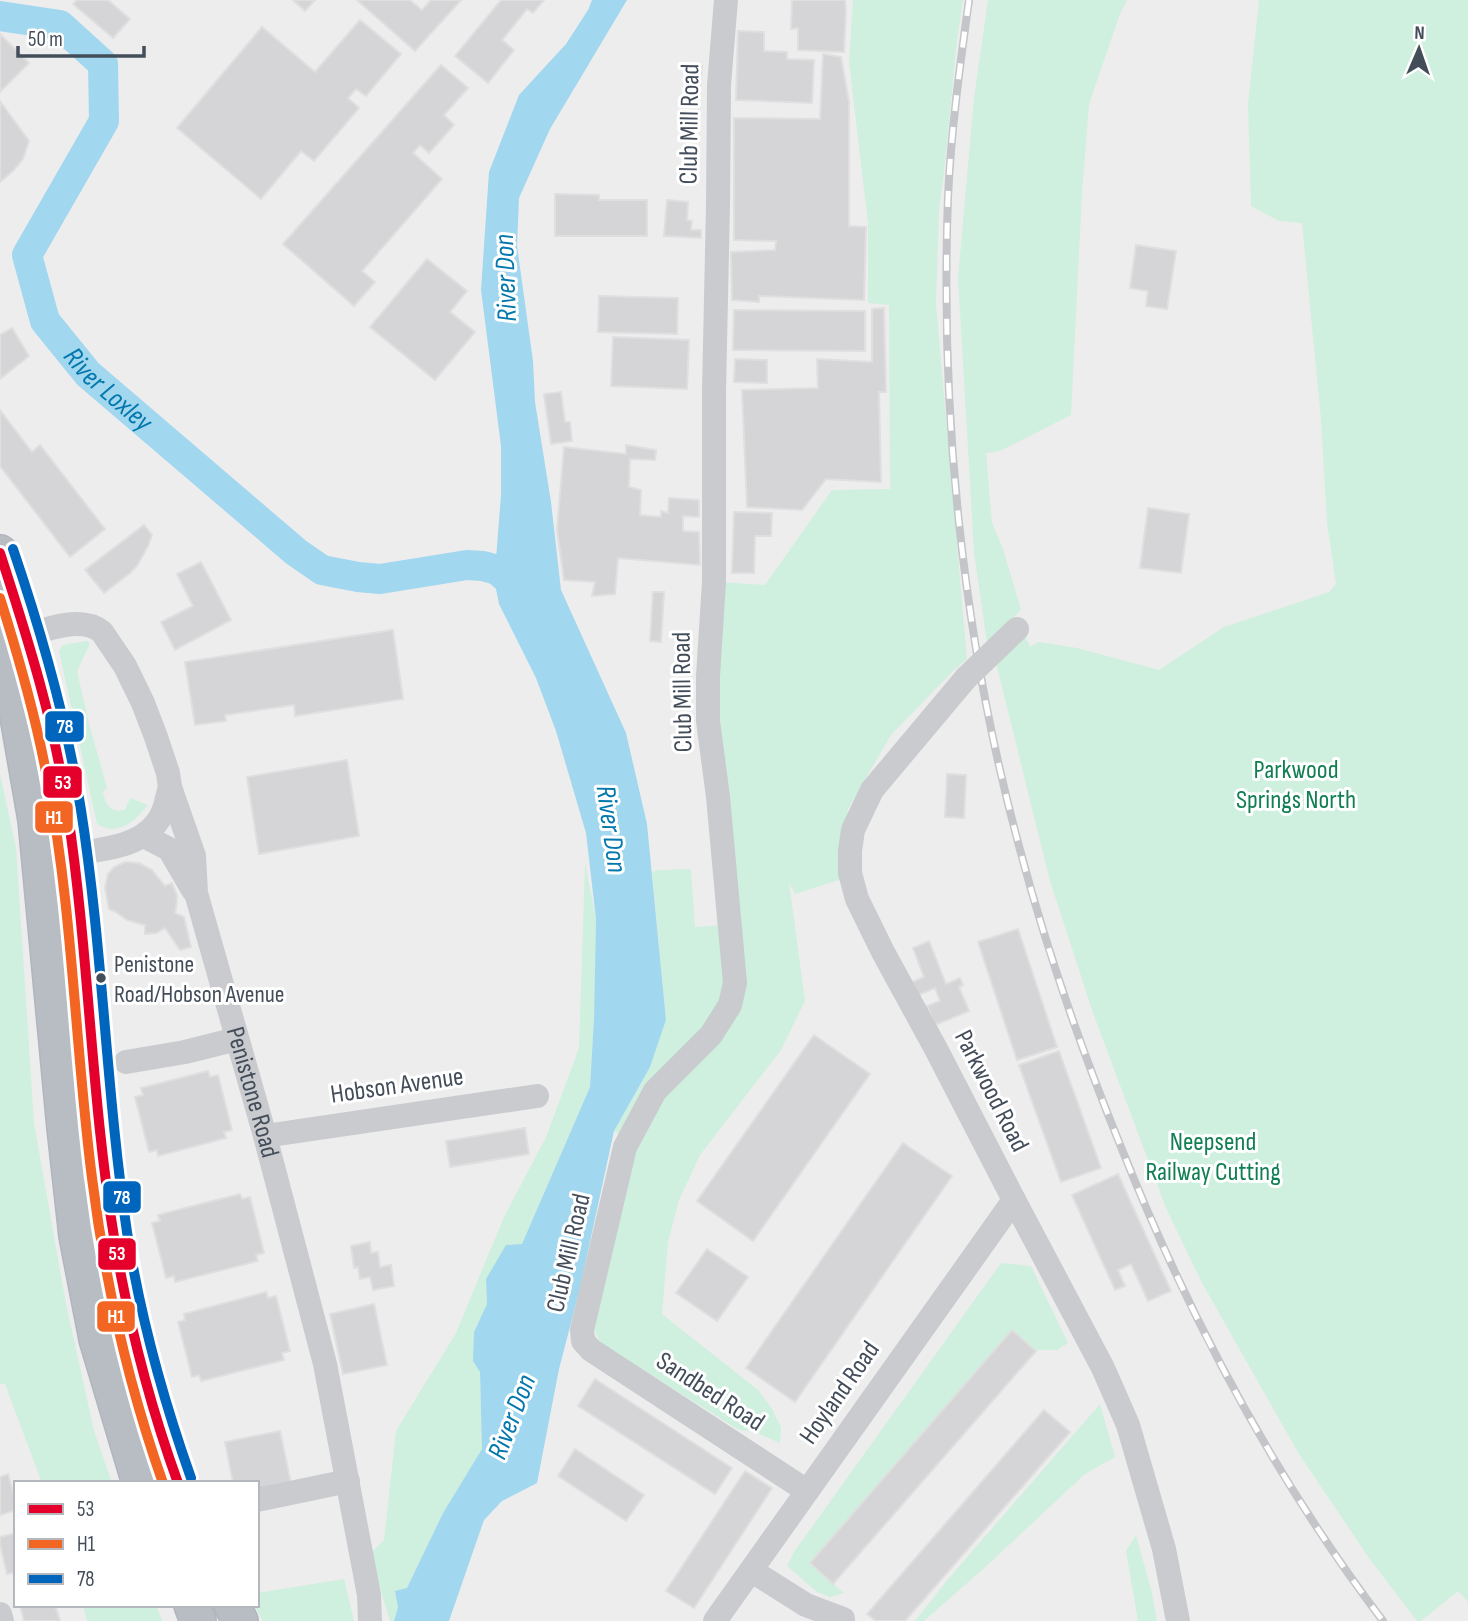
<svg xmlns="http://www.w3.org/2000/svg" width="1468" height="1621" font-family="'Sofia Sans Condensed',sans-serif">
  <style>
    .green { fill: #cfefdf }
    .water { fill: #a1d7ef }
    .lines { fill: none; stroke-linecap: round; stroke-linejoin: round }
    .river { stroke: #a1d7ef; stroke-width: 30 }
    .building { fill: #d5d5d7; stroke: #dfdfe0; stroke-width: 2 }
    .highway-casing { stroke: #b1b5bd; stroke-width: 38 }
    .minor { stroke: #c9cbce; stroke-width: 24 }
    .highway { stroke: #b8bdc4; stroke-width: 35 }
    .rail-casing { stroke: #c3c5c8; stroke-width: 8 }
    .rail { stroke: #fff; stroke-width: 5; stroke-dasharray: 16; stroke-linecap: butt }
    .minor-bridge { stroke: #c9cbce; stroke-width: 24 }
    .bus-1-casing { stroke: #fff; stroke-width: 16 }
    .bus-2-casing { stroke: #fff; stroke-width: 16 }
    .bus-3-casing { stroke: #fff; stroke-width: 16 }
    .bus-1 { stroke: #e4002b; stroke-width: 10 }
    .bus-2 { stroke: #f26522; stroke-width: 10 }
    .bus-3 { stroke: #0065bd; stroke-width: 10 }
    .bus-dot { fill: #434d5a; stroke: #fff; stroke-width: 2.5 }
    .labels { text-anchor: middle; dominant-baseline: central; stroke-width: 6; stroke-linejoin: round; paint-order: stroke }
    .bus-label { font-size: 24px; fill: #434d5a; stroke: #fff; text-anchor: start }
    .street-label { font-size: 26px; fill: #434d5a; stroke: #fff }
    .park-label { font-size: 26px; fill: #117f53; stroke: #fff }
    .water-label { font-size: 28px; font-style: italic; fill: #0478ad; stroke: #fff }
    .line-badge { stroke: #fff; stroke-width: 2.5 }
    .badge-label { font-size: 19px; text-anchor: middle; font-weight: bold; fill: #fff }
  </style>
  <rect width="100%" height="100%" fill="#eeeded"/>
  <path class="green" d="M853 0H963L957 40 944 173 939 209 936 304 967 659 953 671 891 735 848 809 842 879 795 894 789 882 805 1001 781 1050 700 1155 679 1200 668 1242 662 1314 758 1390 771 1407 781 1427 780 1443 753 1431 739 1430 600 1343 592 1324 635 1146 614 1131 650 1067 666 1020 652 872 659 870 691 869 695 927 738 924 716 673 721 582 765 585 832 490 890 489 889 305 868 303V223L849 62Z
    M988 0H1127L1120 14 1089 104 1082 192 1071 415 1000 451 986 453 992 523 1003 549 1021 610 987 643 974 552 958 278 974 98Z
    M1259 0H1468V1602L1458 1591 1421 1621H1417L1369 1558 1299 1454 1202 1283 1166 1208 1093 1013 1050 881 996 663 1025 635 1027 642H1029V647L1039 642 1077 648 1159 670 1224 627 1329 592 1336 584 1327 523 1321 420 1302 223 1279 221 1251 206 1248 104Z
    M87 641 90 644 77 671 88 720 107 788 103 792C105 805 111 813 125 810L130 798 148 805C135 821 118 837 97 824L59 651 63 645Z
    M0 774 16 848 34 1123 66 1304 94 1431 112 1483H42L5 1384H0Z
    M585 863 596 919 594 1019 590 1087 522 1244 486 1279 487 1304 474 1332 480 1372 482 1449 443 1513 398 1607 394 1621H390L370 1554 384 1540 396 1431 456 1333 504 1217 546 1137 579 1048Z
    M1001 1263 1031 1266 1068 1343 1057 1350H1036L1012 1330 810 1563 844 1593 830 1597 817 1592 787 1566 794 1552Z
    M1100 1404 1115 1457 1085 1474 981 1571 924 1621H915L949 1578Z
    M1136 1535 1152 1593 1157 1621H1138L1126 1551Z
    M344 1579 354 1621H263L254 1605H257V1593Z
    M83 1605H156L162 1621H87Z"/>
  <path class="water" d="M592 0H627L550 129 519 198 517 246 533 361 535 402 551 502 561 590 626 733 647 824 666 1020 650 1067 614 1131 580 1288 559 1369 537 1483 502 1501 484 1520 449 1621H394L398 1607 395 1591 407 1588 443 1513 482 1449 480 1372 473 1361 474 1332 487 1304 486 1279 506 1245 522 1244 590 1087 594 1019 596 919 586 833 556 731 536 678 499 604 496 589 485 579 483 558 496 559 501 495V446L481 290 489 172 519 95 566 44 588 10Z"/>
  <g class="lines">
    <path class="river" id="s1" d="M0 16 60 25 103 64 104 121 27 255 45 321 88 374 296 552 322 570 358 577 380 579 467 565 483 566 523 577"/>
  </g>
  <path class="building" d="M77 0H108L130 19 113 38 73 4Z
    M293 0H315L305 11Z
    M357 0H410L422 10 431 0H461L415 51Z
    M501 0H544L533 13 527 9 502 40 514 50 488 83 455 56Z
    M792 0H845L846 10 844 52 798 50V28L791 29Z
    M360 20 401 54 366 96 356 89 348 98 359 108 314 161 301 151 261 199 177 128 262 27 315 72Z
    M738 31 764 32V51L787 52V59L814 60 812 103 736 100Z
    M0 34 29 63 0 92Z
    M823 54 841 57 849 102V226L866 227 864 300 759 296V302L732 300 731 252 775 250 776 241 734 240V118L820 119Z
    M441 65 468 88 444 115 454 125 429 153 420 145 413 153 442 179 362 271 375 282 354 306 283 244Z
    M692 65 702 66 699 97 689 96Z
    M0 101 29 141 23 159 13 171 0 182Z
    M555 194 599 195V200H647V236H555Z
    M667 200 688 202 687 220 692 221 691 230H701V238L664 236Z
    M1136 245 1176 251 1167 309 1146 306 1148 291 1130 288Z
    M427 259 467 291 450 312 475 332 435 380 370 327Z
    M599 296 678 298 677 334 598 332Z
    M884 308 886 392H879L881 482 826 479 802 510 747 507 742 390 818 388 817 359 872 362V309Z
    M734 310 865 311V351L733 350Z
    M12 328 29 356 0 379V335Z
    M613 337 689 340 687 389 611 386Z
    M735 359 767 360V383L734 382Z
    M561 392 565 422H570L572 441 551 444 544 394Z
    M0 410 32 452 40 445 105 529 70 557 0 466Z
    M626 445 656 450 655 460 630 459 629 487 641 490 640 515 661 517V511L668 513 669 498 699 500V517L683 516V531L699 532 700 565 618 558 615 594 592 596 595 582 564 580 557 530 564 447 626 454Z
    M1148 508 1189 514 1181 573 1140 568Z
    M734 512 772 513 771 536H755L754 573H732Z
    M144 525 152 535 148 546 137 566 130 573 104 593 85 570Z
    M201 562 231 620 175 650 161 622 193 606 177 574Z
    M653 592H664L661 642 650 641Z
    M393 630 403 699 295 716 294 705 225 715 226 721 195 725 185 662Z
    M347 760 359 836 259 854 247 777Z
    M947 774 966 775 964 818 945 817Z
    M125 862 139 863 152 870 165 886 172 883 177 896 176 909 175 913 184 917 191 947 180 950 165 928 156 933 145 934V925L127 920 116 912 109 909 105 888 108 874 114 867Z
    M1018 929 1057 1047 1017 1060 978 942Z
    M929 941 946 984 960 978 963 985 959 987 969 1011 935 1025 927 1006 940 1001 935 988 918 995 912 982 924 977 913 948Z
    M814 1035 870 1074 753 1241 697 1201Z
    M1059 1051 1101 1168 1061 1182 1019 1065Z
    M208 1071 210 1077 218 1075 232 1130 224 1132 226 1138 158 1156 157 1150 149 1152 135 1097 143 1095 141 1088Z
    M525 1128 529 1154 450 1167 446 1141Z
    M903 1143 952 1176 795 1402 746 1368Z
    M1118 1174 1171 1291 1148 1301 1131 1264 1118 1270 1125 1286 1115 1290 1072 1195Z
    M240 1194 242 1199 250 1197 264 1253 256 1255 258 1261 175 1282 174 1276 166 1278 152 1223 160 1221 158 1215Z
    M370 1242 371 1253 378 1252 380 1267 391 1265 394 1286 373 1290 370 1277 360 1279 358 1267 354 1268 351 1246Z
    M707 1249 748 1277 717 1321 676 1293Z
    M266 1292 268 1298 276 1296 290 1351 282 1353 284 1360 201 1381 199 1375 192 1377 178 1322 185 1320 184 1314Z
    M374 1304 387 1365 343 1374 330 1314Z
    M1012 1330 1036 1351 833 1584 810 1563Z
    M595 1379 732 1468 715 1494 578 1406Z
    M1044 1410 1070 1432 905 1621H876L867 1614Z
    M280 1431 291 1483 257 1490V1483H233L225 1442Z
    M575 1449 644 1495 626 1521 558 1476Z
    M745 1471 772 1488 694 1608 666 1591Z
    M8 1474 16 1501V1510L0 1515V1477Z
    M16 1533V1572L7 1574 0 1544V1537Z
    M20 1605H55L60 1621H24Z"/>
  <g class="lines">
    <defs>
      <path id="highway" d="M0 553C29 639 55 725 68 815 91 974 93 1136 124 1294 130 1322 138 1349 145 1376 155 1412 165 1448 178 1483
        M0 644 16 705 36 820 65 1128 77 1236 97 1339 140 1483
        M192 1605 198 1621
        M232 1605 240 1621"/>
    </defs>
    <use href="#highway" class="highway-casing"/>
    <g class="minor">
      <path d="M726 0 719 85 718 205 714 391V582L708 676V721L718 797 735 983 730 1005 711 1035 655 1091 625 1147 582 1330 583 1341 591 1350 807 1491"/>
      <path id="s2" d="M28 635C49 628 83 616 102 632L125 666 143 703 156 737 168 773 170 787 194 856 196 893 265 1136 325 1364 369 1595 370 1621"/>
      <path d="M966 678 872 790 853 830 850 851V873L857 899 883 952 936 1049 1014 1200 1103 1368 1128 1425 1164 1549 1178 1621"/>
      <path d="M144 836 169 849 193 890"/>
      <path d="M73 854C104 849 146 847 162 814 166 806 167 796 170 787"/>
      <path d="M126 1062 185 1052 237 1039"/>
      <path d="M265 1136 537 1096"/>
      <path d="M257 1500 348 1481"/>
      <path d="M752 1571 806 1605 843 1619V1621"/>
      <path d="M0 1614 2 1621"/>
      <path d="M715 1621 1014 1200"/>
    </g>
    <use href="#highway" class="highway"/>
    <defs>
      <path id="rail" d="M969 0C960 65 951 131 948 197 940 414 962 636 1019 846 1046 948 1081 1049 1121 1147 1188 1315 1273 1476 1383 1621"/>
    </defs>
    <use href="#rail" class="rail-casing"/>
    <use href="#rail" class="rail"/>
    <path class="minor-bridge" d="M966 678 1017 629"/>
    <defs>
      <path id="bus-1" d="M0 553C28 639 55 725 68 815 89 955 91 1097 114 1237 128 1320 149 1403 178 1483"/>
      <path id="bus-2" d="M0 598C19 658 37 720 48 783 73 913 75 1047 92 1178 105 1282 128 1384 163 1483"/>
      <path id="bus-3" d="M13 549C42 634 67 721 81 810 103 950 106 1092 127 1232 140 1315 163 1399 191 1478"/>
    </defs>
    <use href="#bus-1" class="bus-1-casing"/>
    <use href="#bus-2" class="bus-2-casing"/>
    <use href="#bus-3" class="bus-3-casing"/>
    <use href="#bus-1" class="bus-1"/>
    <use href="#bus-2" class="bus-2"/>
    <use href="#bus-3" class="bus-3"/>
  </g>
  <circle class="bus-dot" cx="101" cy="978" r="6"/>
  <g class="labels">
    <g class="bus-label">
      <text x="114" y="964">Penistone<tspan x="114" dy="30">Road/Hobson Avenue</tspan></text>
    </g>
    <g class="street-label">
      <text transform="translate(690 124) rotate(-89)">Club Mill Road</text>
      <text transform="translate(683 692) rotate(-91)">Club Mill Road</text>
      <text transform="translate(397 1086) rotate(-8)">Hobson Avenue</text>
      <text transform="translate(991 1091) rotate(63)">Parkwood Road</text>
      <text stroke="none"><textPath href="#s2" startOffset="565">Penistone Road</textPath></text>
      <text transform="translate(569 1253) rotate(-77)">Club Mill Road</text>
      <text transform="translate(710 1392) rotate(33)">Sandbed Road</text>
      <text transform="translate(840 1393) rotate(-55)">Hoyland Road</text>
    </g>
    <g class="park-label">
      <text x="1296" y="770">Parkwood<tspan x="1296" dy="30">Springs North</tspan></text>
      <text x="1213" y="1142">Neepsend<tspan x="1213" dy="30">Railway Cutting</tspan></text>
    </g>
    <g class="water-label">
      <text transform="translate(506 278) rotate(-92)">River Don</text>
      <text stroke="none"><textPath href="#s1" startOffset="492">River Loxley</textPath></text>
      <text transform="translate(611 829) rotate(82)">River Don</text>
      <text transform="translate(512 1417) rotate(-69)">River Don</text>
    </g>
  </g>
  <g class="line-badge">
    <rect x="44" y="710" width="41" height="33" rx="7" fill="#0065bd"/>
    <rect x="42" y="765" width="41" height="34" rx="7" fill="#e4002b"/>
    <rect x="34" y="800" width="40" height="34" rx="7" fill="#f26522"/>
    <rect x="102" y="1180" width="40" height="34" rx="7" fill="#0065bd"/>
    <rect x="97" y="1237" width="40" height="34" rx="7" fill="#e4002b"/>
    <rect x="96" y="1300" width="40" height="33" rx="7" fill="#f26522"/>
  </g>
  <g class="badge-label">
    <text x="65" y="733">78</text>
    <text x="63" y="789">53</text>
    <text x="54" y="824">H1</text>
    <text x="122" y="1204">78</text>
    <text x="117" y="1260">53</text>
    <text x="116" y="1323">H1</text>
  </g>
  <rect x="14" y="1481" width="245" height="126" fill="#ffffff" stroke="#b4b8bd" stroke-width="2"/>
  <rect x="28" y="1504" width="35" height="10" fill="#e4002b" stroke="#b4b8bd" stroke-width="2"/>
  <text x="77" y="1516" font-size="21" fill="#434d5a">53</text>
  <rect x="28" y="1539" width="35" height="10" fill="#f26522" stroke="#b4b8bd" stroke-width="2"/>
  <text x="77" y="1551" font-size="21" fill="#434d5a">H1</text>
  <rect x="28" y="1574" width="35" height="10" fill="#0065bd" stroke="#b4b8bd" stroke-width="2"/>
  <text x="77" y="1586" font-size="21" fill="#434d5a">78</text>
  <g transform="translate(1419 49) rotate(2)" stroke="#ffffff" stroke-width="5" paint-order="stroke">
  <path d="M0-5L12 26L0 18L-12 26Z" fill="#434d5a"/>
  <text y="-10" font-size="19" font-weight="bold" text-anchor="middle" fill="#434d5a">N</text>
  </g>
  <path d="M18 46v10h126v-10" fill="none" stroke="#434d5a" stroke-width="3.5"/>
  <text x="28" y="46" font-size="21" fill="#434d5a" stroke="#ffffff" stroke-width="5" paint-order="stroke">50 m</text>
</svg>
